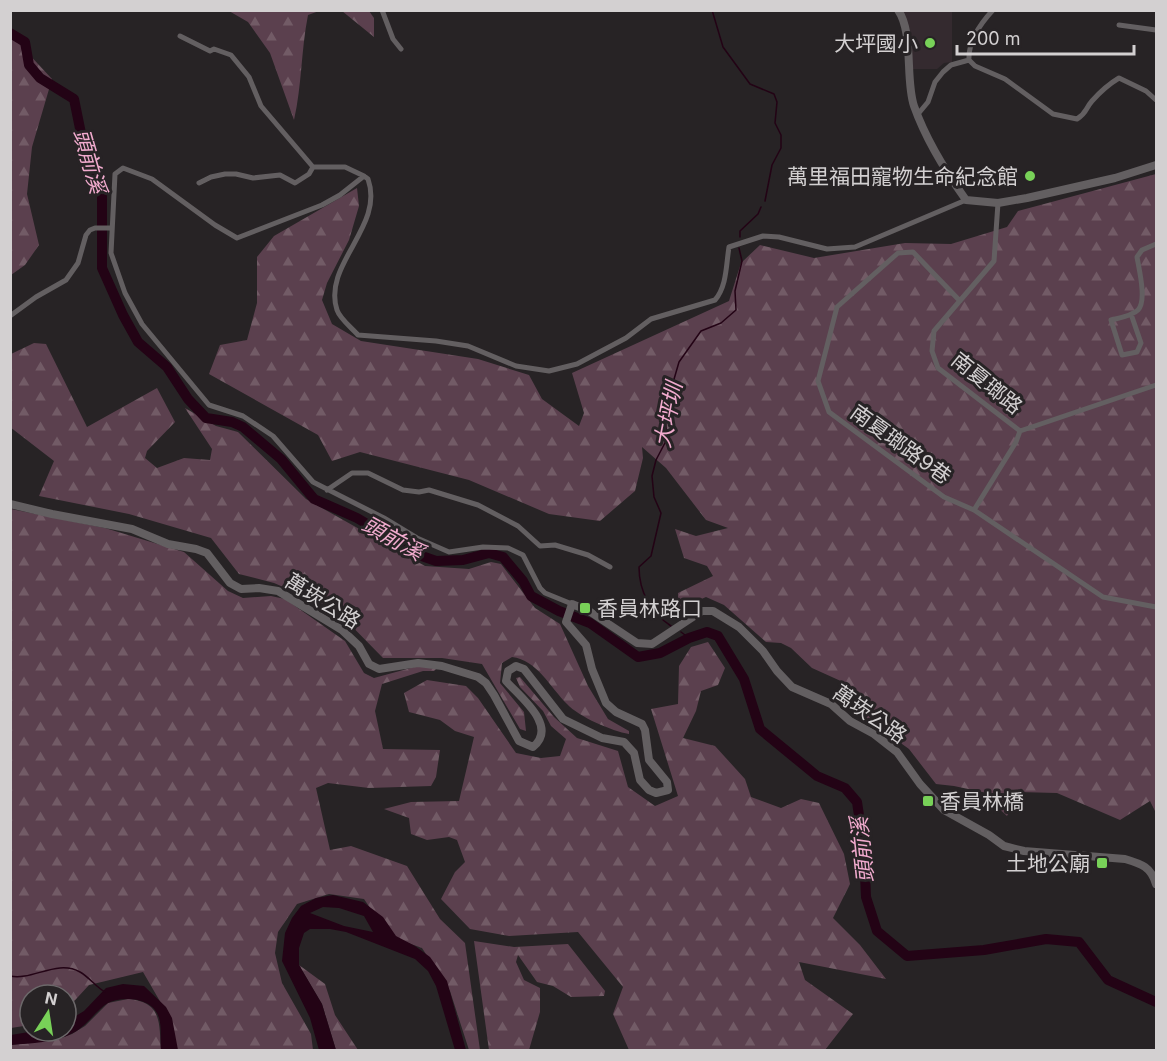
<svg xmlns="http://www.w3.org/2000/svg" width="1167" height="1061" font-family="Inter,'Noto Sans TC',sans-serif">
  <style>
    .built { fill: #342a2f }
    .forest { fill: url(#forest-firs) }
    .water { fill: #230315; fill-rule: evenodd }
    .lines { fill: none; stroke-linecap: round; stroke-linejoin: round }
    .stream { stroke: #230315; stroke-width: 1.5 }
    .river { stroke: #230315; stroke-width: 10 }
    .street { stroke: #635f61; stroke-width: 5 }
    .secondary { stroke: #635f61; stroke-width: 8 }
    .poi-dot { fill: #78d158; stroke: #272325; stroke-width: 2 }
    .labels { text-anchor: middle; dominant-baseline: central; stroke-width: 6; stroke-linejoin: round; paint-order: stroke }
    .poi-label { font-size: 21px; fill: #d3d0d1; stroke: #272325; text-anchor: end }
    .street-label { font-size: 21px; fill: #d3d0d1; stroke: #272325 }
    .water-label { font-size: 22px; font-style: italic; fill: #f1abce; stroke: #272325 }
  </style>
  <defs>
    <pattern id="forest-firs" width="22" height="20" patternUnits="userSpaceOnUse" patternTransform="scale(1.5)"><rect width="22" height="20" fill="#5b404e"/><path d="M5 1l3.5 6h-7zM16 11l3.5 6h-7z" fill="#725b66"/></pattern>
  </defs>
  <rect width="100%" height="100%" fill="#272325"/>
  <path class="built" d="M901 11H952V62L944 63 937 69H911Z"/>
  <path class="forest" d="M229 11H319L308 15C301 50 302 85 294 120L270 53 248 22Z
    M342 11H369L374 18V37Z
    M11 35 52 79 32 147 27 194 39 245 25 265 11 275Z
    M1156 174V813L1150 801 1120 820 1057 793 1019 792 1007 816 995 805 987 793 954 786 936 784 909 749 862 715 859 694 843 682 812 668 791 648 781 643 766 642 724 605 706 597 678 609V593L713 576 707 566 684 558 675 529 696 536 728 528 706 520 666 468 642 447 643 458 635 491 600 521 549 514 469 480 360 452 332 461 318 435 209 374 220 345 247 340 257 303V257L274 236 357 188 359 206 349 240 327 283 322 300 332 324 361 341 478 359 529 375 542 399 579 426 584 413 572 373 729 301 741 263 760 245 814 258 905 243 951 244 1007 227 1018 211Z
    M34 343 46 344 87 427 157 388 175 422 147 451 145 458 157 468 184 458 210 460 212 449 185 408 216 426 238 432 306 499 425 566 469 569 491 562 501 564 535 608 560 624 588 686 608 719 629 731V734C612 731 579 717 567 704 550 687 537 660 512 657L502 663 500 683 524 712 526 731 520 729 482 664 442 658H383L335 609 274 583 239 574 211 538 129 514 39 496 54 461 10 427 11 354Z
    M11 509 105 528 184 552 228 591 243 598 271 596 285 599 345 641 364 673 374 678 418 666 436 669 434 671H423L382 684 375 711 383 749 440 750 436 777 431 786 369 788 328 783 316 788 330 850 351 846 407 866 440 919 465 943 480 1050H469L450 991 422 948 389 936 364 899 329 894 297 904 278 932 275 953 282 983 311 1034 313 1050H171L165 1010 143 972 89 985 66 1010V995H30V1025L11 1028Z
    M708 642 725 668 718 685 701 691 696 711 683 738 715 746 745 779 751 797 781 808 801 799 819 803 844 854 850 884 833 918 860 945 886 979 799 962 805 980 853 1014 825 1050H629L613 1014 623 987 578 932 509 936 470 929 441 899 455 872 465 862 457 840 449 837 427 840 411 834 409 818 384 809 411 802 459 801 474 737 455 731 440 720 409 712 404 693 427 680 466 686 478 698 516 753 541 758 560 756 566 739 551 726 543 711 520 687 516 678 520 677 554 717 577 738 618 751 628 787 655 806 678 796 651 709 678 704 679 666 691 647Z
    M474 941 514 947 568 944 605 991 604 996 571 997 553 986 537 982 518 955 516 962 524 980 540 988V1012L529 1050H489Z
    M299 965 325 984 335 1015 358 1050H336L322 1004Z
    M128 999C162 1002 159 1022 161 1050H11L10 1045 56 1040 72 1034 85 1026 108 1003Z"/>
  <path class="water" d="M333 895 363 902 383 917 396 936 415 946 430 957 447 981 466 1050H455L436 986 428 971 415 959 346 932 330 929H310L304 933 299 948V965L322 1004 336 1050H319L310 1018 282 961 285 933 292 918 301 906 316 898ZM323 907 339 908 364 916 373 932 344 926 310 913Z
    M123 984 144 986 166 1007 172 1018 178 1050H161C160 1040 162 1028 159 1018 154 998 124 995 108 1003 97 1009 87 1026 73 1033 55 1043 31 1043 11 1045V1035L35 1031H66V1022L84 1011 106 988Z"/>
  <g class="lines">
    <path class="stream" d="M712 10 723 47 750 84 774 94 777 102 775 123 781 135V148L772 165 765 201
      M740 237V231L758 214 761 207
      M671 626C651 613 639 592 639 567L651 556 661 513 654 497 652 476 656 460 667 439 665 416 668 400 679 362 701 331 721 323 736 310 735 291 742 261 739 248
      M681 632 689 638
      M10 976C32 981 57 959 80 972 89 977 96 987 105 992"/>
    <path class="river" d="M10 33 25 42 29 65 40 78 74 99 86 158 102 193V268L123 315 138 342 167 367 188 399 206 418 232 422 243 427 281 459 314 499 357 518 419 555 436 561 463 560 489 553 503 557 523 581 531 596 559 611 590 623 638 657 660 653 689 638 707 632 718 636 744 679 760 729 817 776 845 788 857 802 864 849 866 897 877 931 907 956 984 950 1046 939 1079 942 1108 980 1156 1002"/>
    <path class="street" d="M382 10 393 39 401 49
      M1119 25 1156 30
      M180 36 210 51 214 49 231 55 249 77 261 106 313 167H345L364 176
      M969 60 975 66 1005 79 1053 114 1077 119C1087 113 1085 109 1092 101 1100 92 1109 84 1119 78L1146 91 1156 100
      M918 114 928 102 935 82 943 72 951 65 969 60C968 41 980 24 993 10
      M199 183 211 177 225 174H236L253 178 280 175 295 183 309 174 313 167
      M998 203 994 261 934 331 932 351 938 368 1020 431 1156 385
      M960 301 913 252 898 253 837 307 818 381 829 412 944 497 974 510
      M1131 314 1141 343 1137 352 1122 355 1111 320C1119 318 1132 316 1138 310 1147 301 1139 269 1137 257L1142 250 1156 244
      M10 316 36 297 66 280 78 263 86 235 90 230 95 228H112
      M1020 431 1016 442 974 510 1103 597 1156 607
      M327 490 352 473H368L403 490 419 492 429 490 478 505 518 526 540 546 555 545 588 555 610 567
      M572 604 545 593 540 588 523 555 508 548 483 547 449 552 417 538 384 518 313 482 273 436 243 416 209 405 142 324 125 293 111 253 115 174 123 168 152 179 215 225 237 238 322 205 340 195 364 176 368 179C385 227 322 264 337 310 340 319 352 328 358 335L436 341 468 346 516 366 549 371 577 364 626 338 651 319 715 300C727 286 726 265 729 247L763 236 779 237 827 249 855 247 966 200"/>
    <path class="secondary" d="M898 10C914 33 905 80 914 106 926 140 946 172 966 200L998 203 1027 198 1115 178 1156 165
      M10 504 52 514 132 529 168 544 196 549 207 553 230 583 241 589 259 588 278 591 342 630 359 646 369 664 379 669 418 663 442 666 478 677 486 683 494 695 519 741 533 747C559 726 519 696 506 681L508 671 516 666 524 669 563 719 602 738 624 742 634 753 640 780 649 790 656 793 668 790 667 782 649 760 645 730 642 724 616 712 606 703 592 669 586 645 566 622 572 604 589 611 637 643 652 644 702 611H713L739 627 763 651 777 671 792 687 831 704 850 721 874 734 897 752 920 784 944 810 989 835 1004 846 1024 851 1125 859C1142 864 1151 867 1156 884"/>
  </g>
  <g class="poi-dot">
    <circle cx="930" cy="43" r="6"/>
    <circle cx="1030" cy="176" r="6"/>
    <rect x="579" y="602" width="12" height="12" rx="3"/>
    <rect x="922" y="795" width="12" height="12" rx="3"/>
    <rect x="1096" y="857" width="12" height="12" rx="3"/>
  </g>
  <g class="labels">
    <g class="poi-label">
      <text x="918" y="43">大坪國小</text>
      <text x="1018" y="176">萬里福田寵物生命紀念館</text>
      <text x="597" y="608" text-anchor="start">香員林路口</text>
      <text x="940" y="801" text-anchor="start">香員林橋</text>
      <text x="1090" y="863">土地公廟</text>
    </g>
    <g class="street-label">
      <text transform="translate(987 383) rotate(39)">南夏瑯路</text>
      <text transform="translate(901 444) rotate(36)">南夏瑯路9巷</text>
      <text transform="translate(323 601) rotate(32)">萬崁公路</text>
      <text transform="translate(870 714) rotate(35)">萬崁公路</text>
    </g>
    <g class="water-label">
      <text transform="translate(90 161) rotate(74)">頭前溪</text>
      <text transform="translate(668 415) rotate(-79)">大坪圳</text>
      <text transform="translate(393 538) rotate(29)">頭前溪</text>
      <text transform="translate(862 850) rotate(-96)">頭前溪</text>
    </g>
  </g>
  <rect width="1167" height="1061" fill="none" stroke="#d3d0d1" stroke-width="24"/>
  <g transform="translate(48 1013) rotate(12)"><circle r="28" fill="#272325" stroke="#6c686a" stroke-width="1.5"/>
  <path d="M0-4.5L10 22L0 15L-10 22Z" fill="#78d158"/>
  <text y="-9" font-size="16" font-weight="bold" text-anchor="middle" fill="#d3d0d1">N</text>
  </g>
  <path d="M957 45v9h177v-9" fill="none" stroke="#d3d0d1" stroke-width="3"/>
  <text x="966" y="45" font-size="18" fill="#d3d0d1" stroke="#272325" stroke-width="4.5" paint-order="stroke">200 m</text>
</svg>
